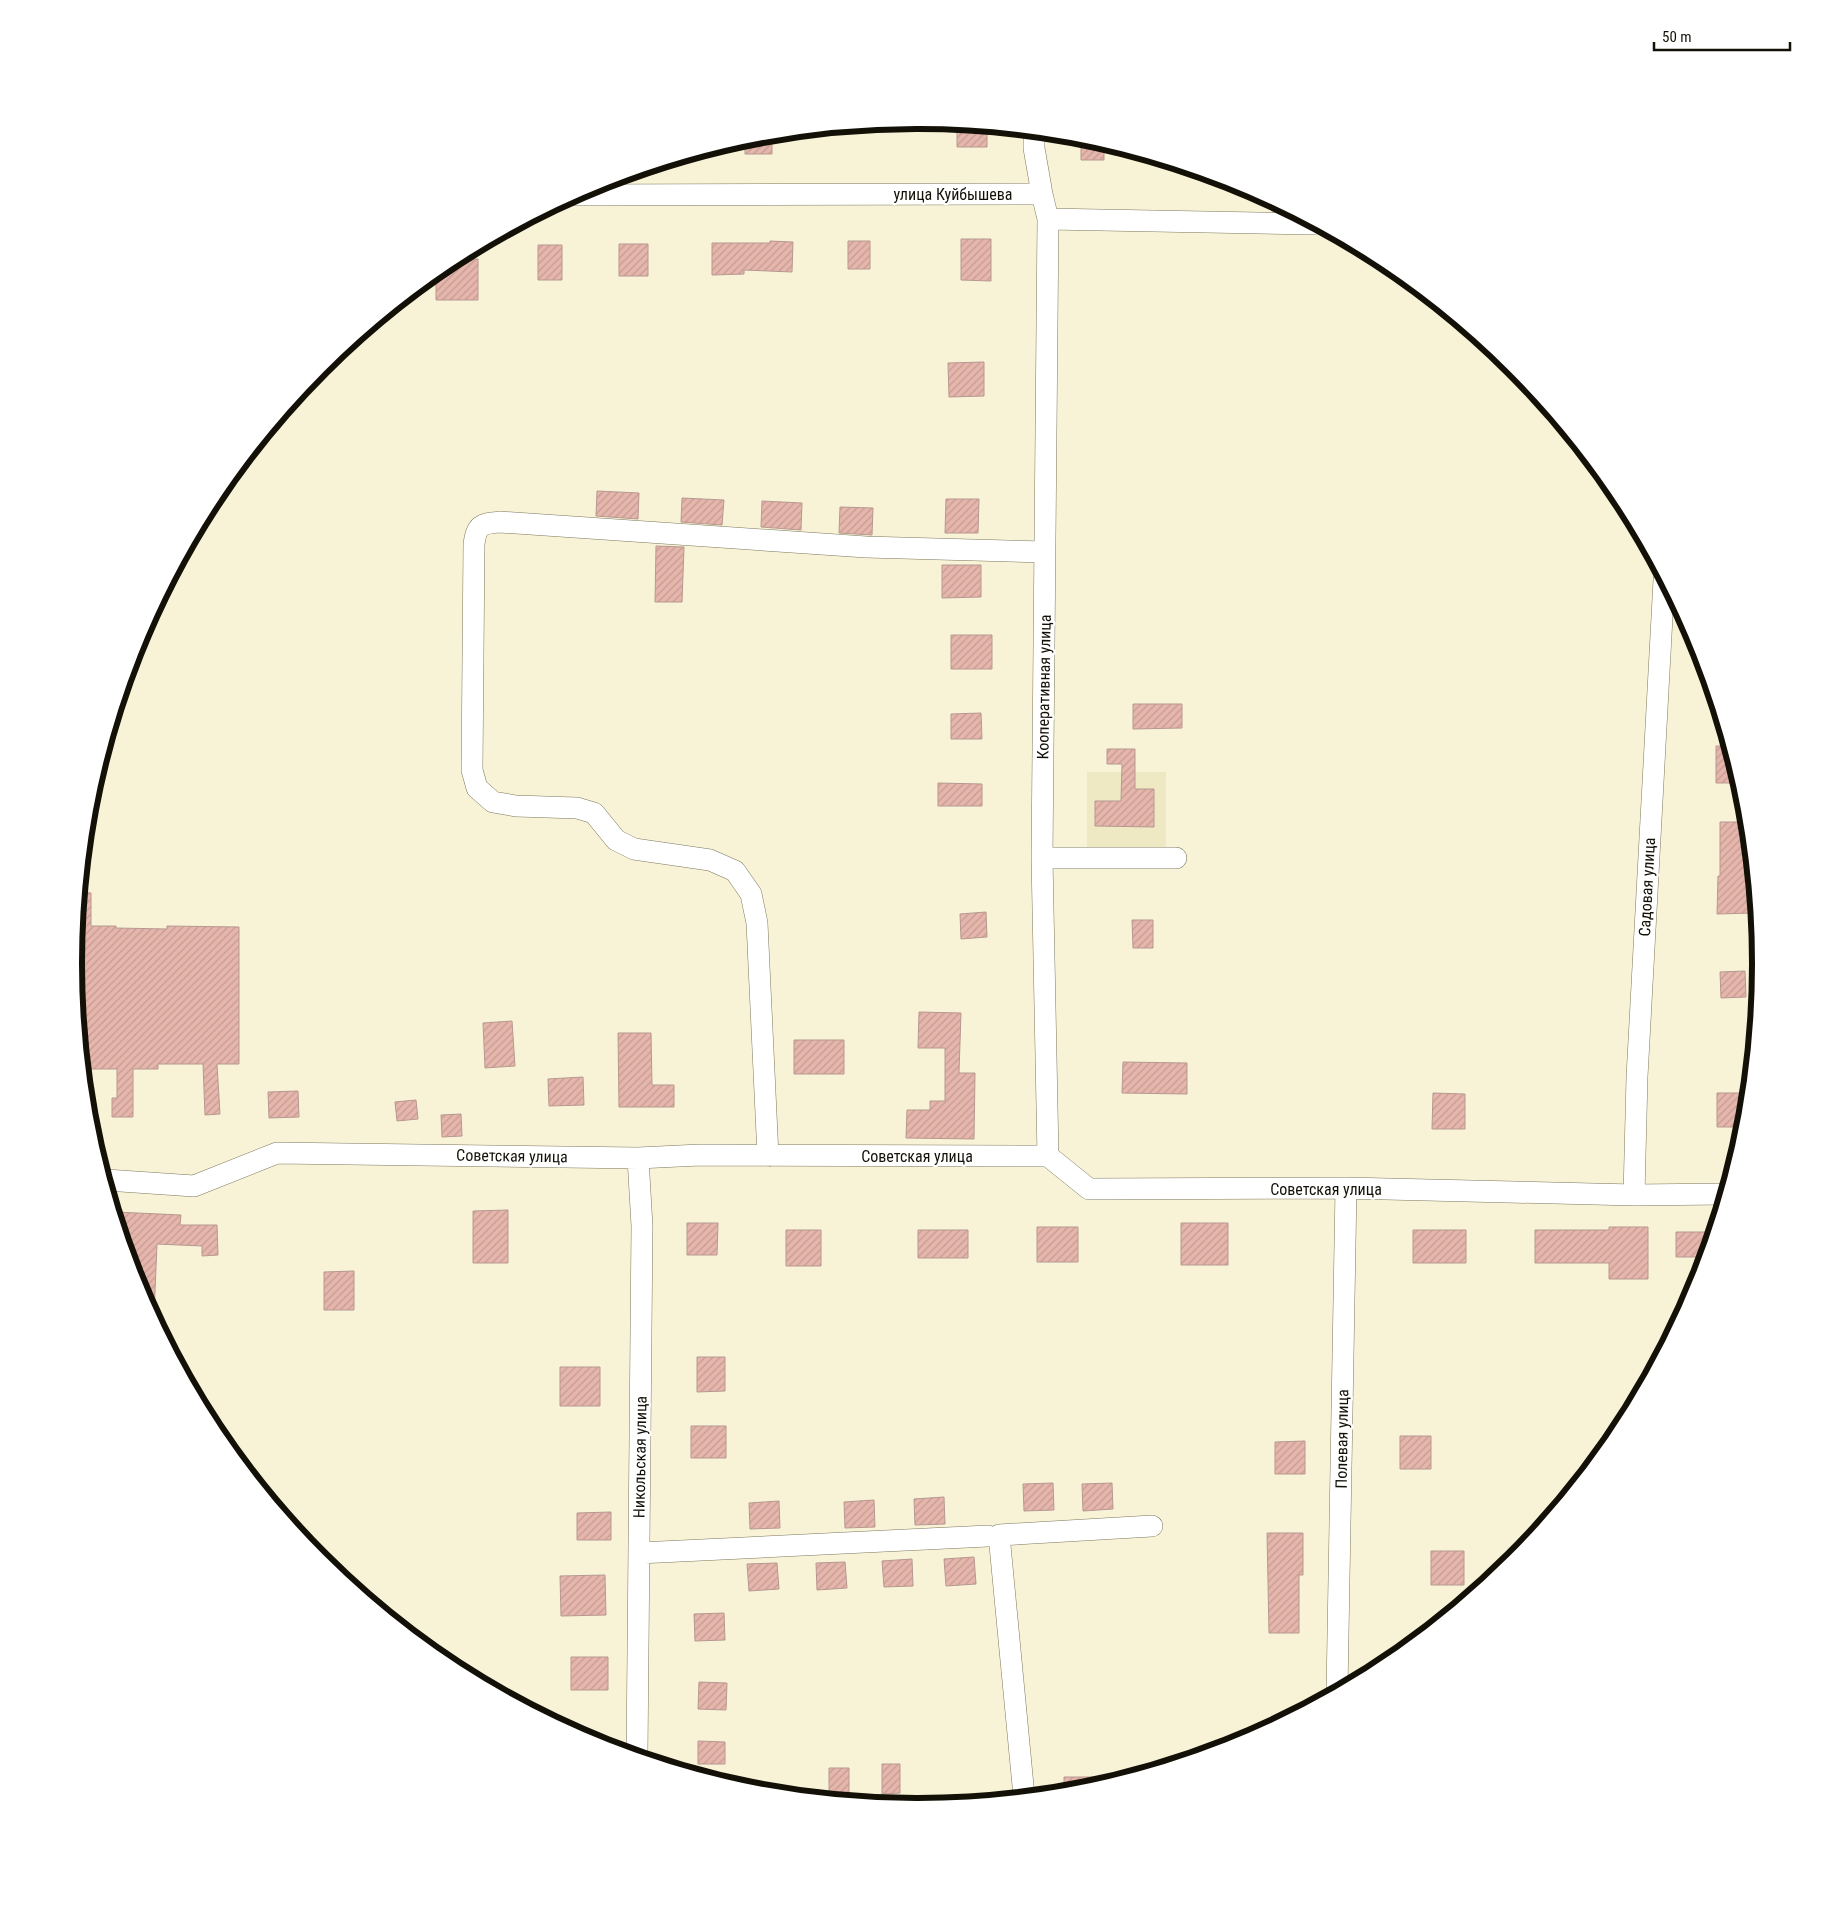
<svg xmlns="http://www.w3.org/2000/svg" width="1834" height="1927" font-family="'Roboto Condensed',sans-serif">
  <style>
    .built { fill: #eee8c3 }
    .pitch { fill: #c7ceac }
    .building { fill: url(#building-hatch); stroke: #b79891 }
    .lines { fill: none; stroke-linecap: round; stroke-linejoin: round }
    .minor-casing { stroke: #7d785e; stroke-width: 22 }
    .minor { stroke: #fff; stroke-width: 21 }
    .labels { text-anchor: middle; dominant-baseline: central; stroke-width: 4.5; stroke-linejoin: round; paint-order: stroke }
    .street-label { font-size: 16px; fill: #131107; stroke: #fff }
    .rim { fill: none; stroke: #131107; stroke-width: 6 }
  </style>
  <defs>
    <pattern id="building-hatch" width="6" height="6" patternUnits="userSpaceOnUse" patternTransform="scale(1.25)"><rect width="6" height="6" fill="#e6b6ac"/><path d="M-1 1l2-2M0 6l6-6M5 7l2-2" fill="none" stroke="#c49b92"/></pattern>
  </defs>
  <rect width="100%" height="100%" fill="#f8f3d6"/>
  <path class="built" d="M1087 772H1166V849L1087 848Z"/>
  <path class="pitch" d="M1399 273V274L1424 294C1409 293 1399 290 1399 273Z"/>
  <path class="building" d="M957 124 987 127V147H957Z
    M772 134V154H745V139Z
    M1081 136 1104 143V160H1081Z
    M961 239H991V281L961 280Z
    M770 241 793 242 792 272 744 270V274L712 275V243H770Z
    M848 241H870V269H848Z
    M619 244H648V276H619Z
    M538 245H562V280H538Z
    M454 259H478V300H436V272Z
    M984 362V396L949 397 948 363Z
    M597 491 639 493 638 519 596 516Z
    M682 498 724 500 722 525 681 522Z
    M946 499H979L978 533H945Z
    M762 501 802 503 801 530 761 527Z
    M840 507 873 508 872 535 839 533Z
    M656 546 684 547 682 602H655Z
    M942 565H981V597L942 598Z
    M951 635H992V669H951Z
    M1133 704H1182V728L1133 729Z
    M981 713 982 739H951V714Z
    M1716 746H1728L1739 783H1716Z
    M1107 749H1135V789H1154V827L1095 826V801H1121L1122 764H1107Z
    M938 783 982 784V806H938Z
    M1720 822H1746L1755 913 1717 914 1718 876H1720Z
    M81 892 91 893V926H116V928L167 929V926L239 927V1064H217L220 1114 205 1115 203 1064H158V1069H133V1117H112V1098H117V1069H84L78 1008 77 927Z
    M986 912 987 937 961 939 960 914Z
    M1132 920H1153V948H1133Z
    M1745 971 1746 997 1721 998 1720 972Z
    M919 1012 961 1013 959 1073H975L974 1139 906 1138 907 1110H930V1101H945V1048H918Z
    M512 1021 515 1066 485 1068 483 1023Z
    M618 1033H651L652 1085H674V1107H619Z
    M794 1040H844V1074H794Z
    M1123 1062 1187 1063V1094L1122 1093Z
    M583 1077 584 1105 549 1106 548 1079Z
    M298 1091 299 1117 269 1118 268 1092Z
    M1433 1093 1465 1094V1129H1432Z
    M1717 1093H1748L1744 1127H1717Z
    M416 1100 418 1119 397 1121 395 1102Z
    M461 1114 462 1136 442 1137 441 1115Z
    M508 1210V1263H473V1211Z
    M115 1212 181 1215 180 1225H217L218 1255 202 1256V1246L157 1244 154 1316 138 1286Z
    M687 1223H718L717 1255H687Z
    M1181 1223H1228V1265H1181Z
    M1037 1227H1078V1262H1037Z
    M1609 1227H1648V1279H1609V1263H1535V1230H1609Z
    M786 1230H821V1266H786Z
    M918 1230H968V1258H918Z
    M1413 1230H1466V1263H1413Z
    M1676 1232H1712L1705 1257H1676Z
    M354 1271V1310H324V1272Z
    M697 1357H725V1391L697 1392Z
    M560 1367H600V1406H560Z
    M691 1426H726V1458H691Z
    M1400 1436H1431V1469H1400Z
    M1305 1441V1474H1275V1442Z
    M1053 1483 1054 1510 1024 1511 1023 1484Z
    M1112 1483 1113 1509 1083 1511 1082 1484Z
    M944 1497 945 1524 915 1525 914 1499Z
    M874 1500 875 1527 845 1528 844 1502Z
    M779 1501 780 1528 750 1529 749 1503Z
    M611 1512V1540H577V1513Z
    M1267 1533H1303V1575H1299V1633H1269Z
    M1431 1551H1464V1585H1431Z
    M974 1557 976 1584 946 1586 944 1559Z
    M912 1559 913 1586 884 1587 882 1561Z
    M845 1562 847 1588 817 1590 816 1563Z
    M777 1563 779 1589 749 1591 747 1564Z
    M605 1575 606 1615 561 1616 560 1576Z
    M724 1613 725 1640 695 1641 694 1614Z
    M571 1657H608V1690H571Z
    M699 1682 727 1683 726 1710 698 1709Z
    M698 1741 725 1742V1764H698Z
    M882 1764H900V1793L882 1794Z
    M829 1768H849V1797L829 1798Z
    M1064 1777H1110V1782L1081 1791 1064 1792Z"/>
  <g class="lines">
    <defs>
      <path id="minor" d="M1034 132V148L1042 194
        M574 195 1042 194 1048 219 1313 224
        M1042 858H1176
        M768 1156 757 923 751 894 735 871 710 860 634 849 616 840 594 813 577 808 516 806 493 802 477 788 472 770 474 544C477 524 481 524 500 522L866 547 1045 552
        M1048 1156 1042 858 1048 219
        M106 1180 194 1186 277 1153 638 1158 700 1155 1048 1156 1089 1189 1346 1188 1634 1195 1724 1194
        M1634 1195 1637 1077 1664 580
        M639 1553 988 1536
        M1337 1691 1346 1188
        M637 1756 642 1226 638 1158
        M1024 1796 999 1535 1152 1526"/>
    </defs>
    <use href="#minor" class="minor-casing"/>
    <use href="#minor" class="minor"/>
  </g>
  <g class="labels">
    <g class="street-label">
      <text x="953" y="194">улица Куйбышева</text>
      <text transform="translate(1044 687) rotate(-89)">Кооперативная улица</text>
      <text transform="translate(1647 887) rotate(-87)">Садовая улица</text>
      <text transform="translate(512 1156) rotate(1)">Советская улица</text>
      <text x="917" y="1156">Советская улица</text>
      <text x="1326" y="1189">Советская улица</text>
      <text transform="translate(1342 1439) rotate(-89)">Полевая улица</text>
      <text transform="translate(640 1457) rotate(-89)">Никольская улица</text>
    </g>
  </g>
  <path d="M0 0H1834V1927H0ZM916 129H918A834 834 0 0 1 1752 963V964A834 834 0 0 1 918 1798H916A834 834 0 0 1 82 964V963A834 834 0 0 1 916 129Z" fill="#fff" fill-rule="evenodd"/>
  <path class="rim" d="M916 129H918A834 834 0 0 1 1752 963V964A834 834 0 0 1 918 1798H916A834 834 0 0 1 82 964V963A834 834 0 0 1 916 129Z"/>
  <path d="M1654 42v8h136v-8" fill="none" stroke="#131107" stroke-width="2.5"/>
  <text x="1662" y="42" font-size="15" fill="#131107" stroke="#ffffff" stroke-width="4" paint-order="stroke">50 m</text>
</svg>
